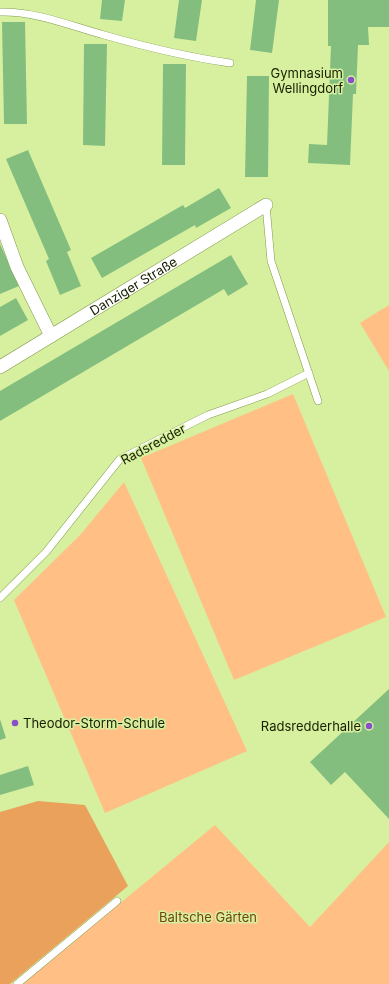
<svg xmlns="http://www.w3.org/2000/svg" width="389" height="984" font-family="Inter,sans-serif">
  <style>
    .green { fill: #ffbf85 }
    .forest { fill: #eaa15c }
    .building { fill: #84be7f }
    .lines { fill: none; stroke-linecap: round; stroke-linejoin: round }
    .service-casing { stroke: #82984a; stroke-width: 8 }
    .minor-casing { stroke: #82984a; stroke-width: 14 }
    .service { stroke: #fff; stroke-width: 7 }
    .minor { stroke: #fff; stroke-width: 13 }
    .poi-dot { fill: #8850c7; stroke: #d7f09f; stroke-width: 1.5 }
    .labels { text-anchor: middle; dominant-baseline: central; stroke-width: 3; stroke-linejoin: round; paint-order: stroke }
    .poi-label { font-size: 13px; fill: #171f00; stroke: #d7f09f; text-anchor: end }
    .street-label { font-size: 13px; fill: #171f00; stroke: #d7f09f }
    .park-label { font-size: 13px; fill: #744410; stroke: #d7f09f }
  </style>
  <rect width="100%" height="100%" fill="#d7f09f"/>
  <path class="green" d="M389 305V371L360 323Z
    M293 394 386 617 234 680 141 458Z
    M124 482 247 751 105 813 14 600 80 535Z
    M215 825 310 927 389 842V984H22Z"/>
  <path class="forest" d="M38 801 85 805 128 886 10 984H0V812Z"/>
  <path class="building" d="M102 0H125L122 21 100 19Z
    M179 0H202L196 41 174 38Z
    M256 0H279L272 53 250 50Z
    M328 0H389V27H368L369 45H358L356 94H353L350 165 308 163 309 144 327 145 331 46H328Z
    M2 22H25L27 124H4Z
    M84 44H107L105 146 83 145Z
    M163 64H186L185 165H162Z
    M247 76H269L268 177H245Z
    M28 150 71 250 67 252 81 286 60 295 46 261 49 259 6 159Z
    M219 188 231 208 196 228 195 225 102 278 91 258 183 205 185 208Z
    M0 244 19 286 0 294Z
    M231 255 248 284 228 296 224 289 0 421V391Z
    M16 298 28 320 0 336V307Z
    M389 689V819L345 772 331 785 310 762Z
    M0 719 6 738 0 740Z
    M28 766 34 785 0 795V775Z"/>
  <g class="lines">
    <defs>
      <path id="service" d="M0 12C35 11 71 26 104 35 146 47 188 57 230 63
        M266 205 271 261 318 401
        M0 598 46 552 120 459 208 415 267 394 309 373
        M17 984 117 901"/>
      <g id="minor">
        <path d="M0 220 17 267 51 336"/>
        <path id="s1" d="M0 367 266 205"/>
      </g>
    </defs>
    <use href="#service" class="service-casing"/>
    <use href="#minor" class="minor-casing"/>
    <use href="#service" class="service"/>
    <use href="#minor" class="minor"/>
  </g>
  <g class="poi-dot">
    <circle cx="351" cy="80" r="4"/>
    <circle cx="15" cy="723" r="4"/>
    <circle cx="369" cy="726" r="4"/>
  </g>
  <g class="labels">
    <g class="poi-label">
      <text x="343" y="73">Gymnasium<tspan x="343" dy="15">Wellingdorf</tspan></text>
      <text x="23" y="723" text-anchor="start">Theodor-Storm-Schule</text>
      <text x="361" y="726">Radsredderhalle</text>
    </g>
    <g class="street-label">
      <text stroke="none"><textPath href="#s1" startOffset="156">Danziger Straße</textPath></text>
      <text transform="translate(153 444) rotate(-28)">Radsredder</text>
    </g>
    <g class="park-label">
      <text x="208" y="917">Baltsche Gärten</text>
    </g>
  </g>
</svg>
